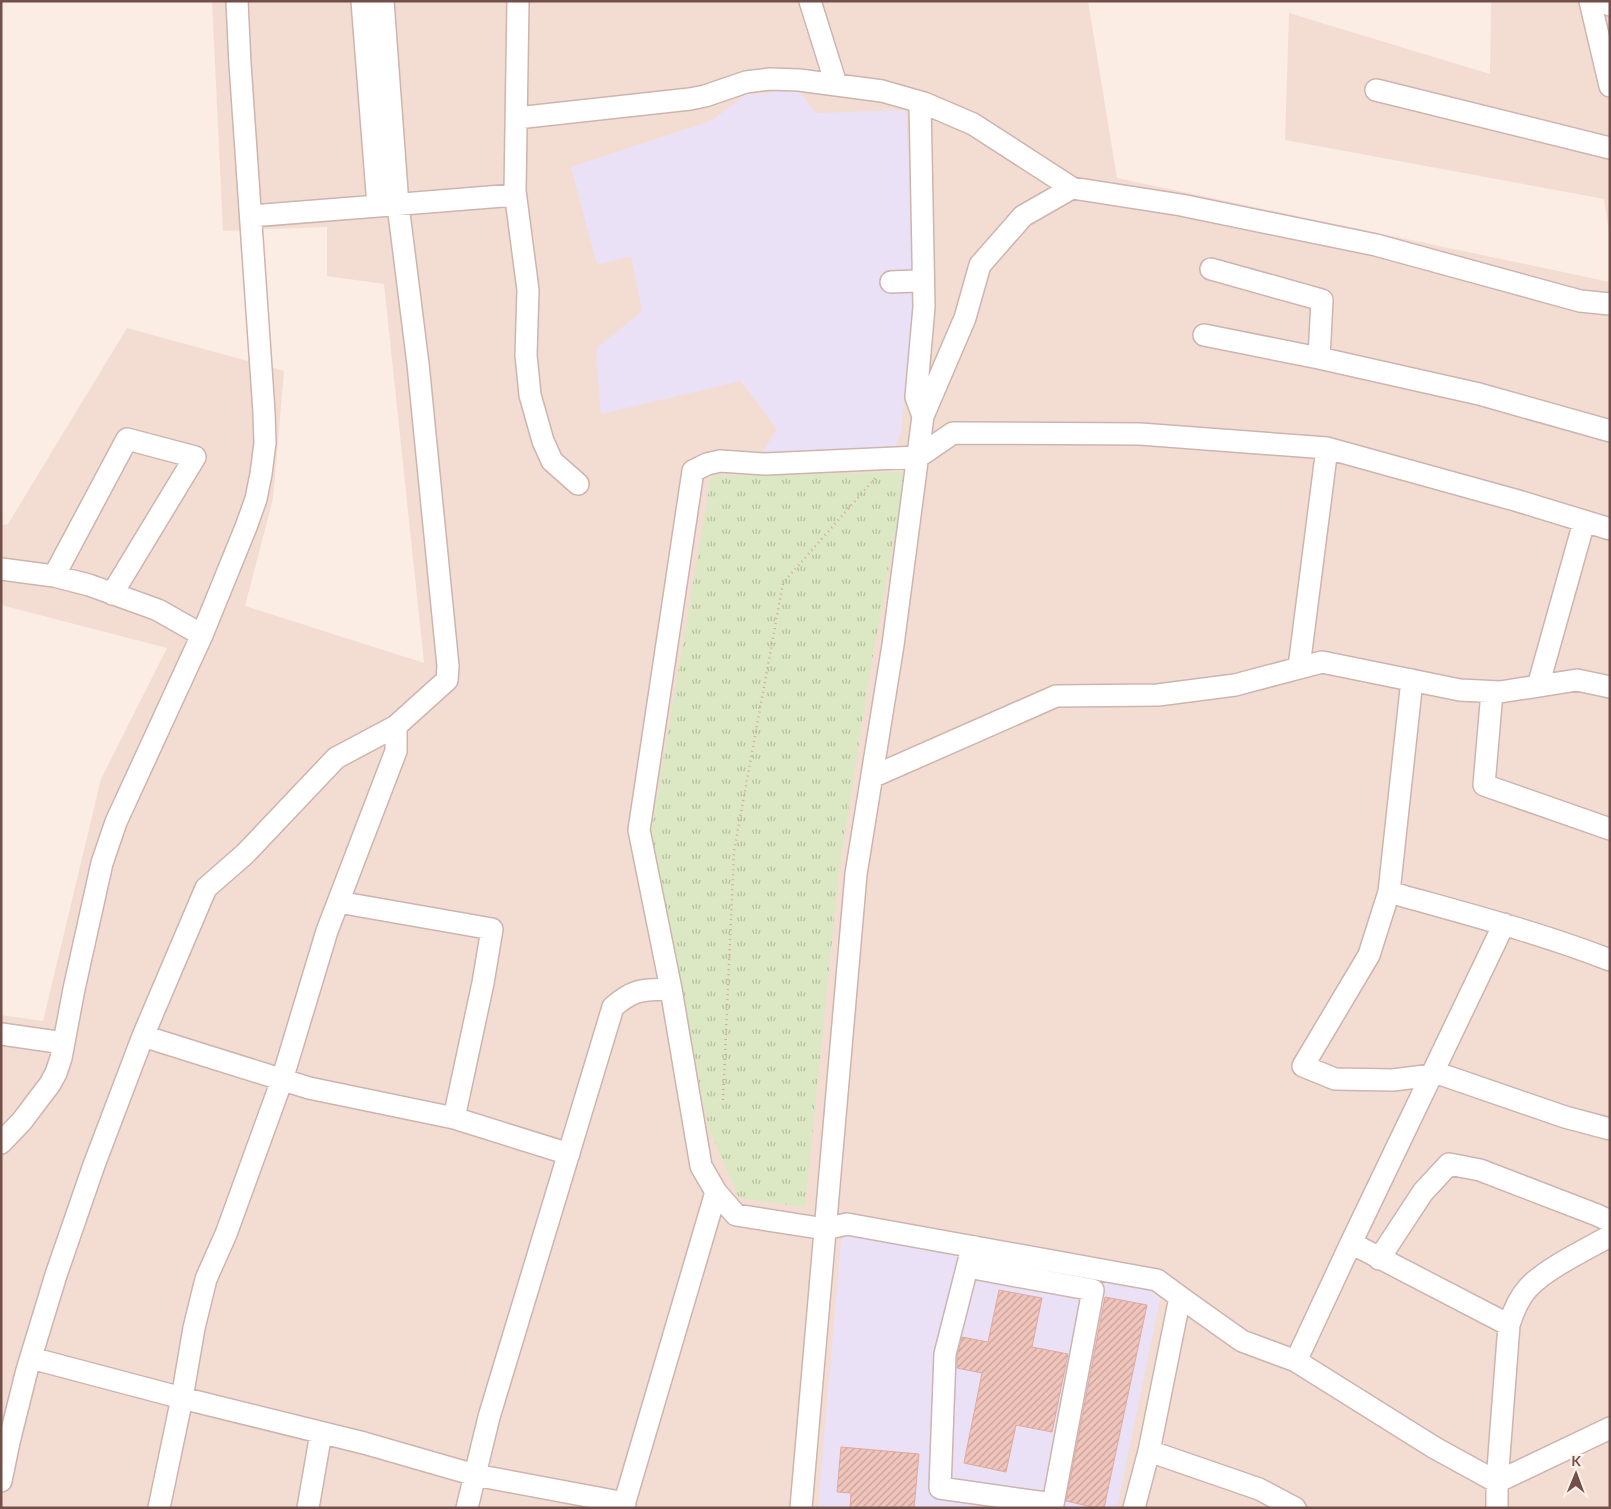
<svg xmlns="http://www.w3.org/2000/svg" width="1611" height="1509" font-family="Lato,sans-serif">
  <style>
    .residential { fill: #f3ddd2 }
    .education { fill: #eae1f7 }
    .park { fill: url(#park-tufts) }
    .building { fill: url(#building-hatch); stroke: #e2a89d }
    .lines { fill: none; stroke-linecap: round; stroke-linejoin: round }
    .minor-casing { stroke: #ceb4ae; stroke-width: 24 }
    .path { stroke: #d4a8a0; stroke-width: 2.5; stroke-dasharray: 1 4; stroke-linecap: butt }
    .minor { stroke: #fff; stroke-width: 21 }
  </style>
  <defs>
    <pattern id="park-tufts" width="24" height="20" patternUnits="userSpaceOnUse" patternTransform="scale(1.25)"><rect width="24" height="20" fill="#dbe8c3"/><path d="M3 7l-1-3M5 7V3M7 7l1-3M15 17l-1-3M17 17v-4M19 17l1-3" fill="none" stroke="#b6bea0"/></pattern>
    <pattern id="building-hatch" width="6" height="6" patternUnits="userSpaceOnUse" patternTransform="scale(1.25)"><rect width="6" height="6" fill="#f0c5bc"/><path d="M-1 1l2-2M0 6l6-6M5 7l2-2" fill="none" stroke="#c7a29b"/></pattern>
  </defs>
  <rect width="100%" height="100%" fill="#fbede4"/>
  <path class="residential" d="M212 1H1088L1117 178 1610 282V1508H1V1015L43 1021 101 779 167 648 1 605V525L8 524 127 328 284 371 273 499 245 606 424 663 384 284 327 276V227L223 231Z
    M1491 1H1610V240L1604 199 1285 140 1289 13 1490 74Z"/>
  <path class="education" d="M779 84 794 85 816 113 906 110 915 289 901 431 896 446 769 457 763 451 777 429 741 381 601 414 596 349 642 311 631 256 597 265 571 167 711 121 747 94 771 93Z
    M850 1233 1151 1291 1160 1299 1117 1508H818L841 1240Z"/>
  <path class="park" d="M906 472 871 667 839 871 805 1207 739 1198 708 1127 651 833 711 476Z"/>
  <path class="building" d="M999 1290 1042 1298 1032 1347 1068 1354 1052 1432 1016 1425 1006 1472 964 1463 982 1373 957 1368V1356L962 1337 988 1342Z
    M1105 1297 1147 1305 1104 1508H1097L1066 1501Z
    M841 1447 919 1454 914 1508H850L851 1493 837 1492Z"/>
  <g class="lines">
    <defs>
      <path id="minor" d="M362 1 378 206 515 195
        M518 1 515 191 528 290 526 355 530 395 543 441 552 461 578 484
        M810 1 836 84
        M1590 1 1610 86
        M1609 1 1610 5
        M1376 90 1610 148
        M920 102 924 307 916 397 923 416
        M517 118 690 99 705 96 746 82 770 79 799 80 882 91 924 103 973 124 1072 188
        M252 216 378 206
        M1211 269 1322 300 1319 358
        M891 282 914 281 923 278
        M1204 335 1319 358 1479 394 1610 431
        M1 569 54 576 89 585 158 610 202 635
        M54 576 127 439 195 457 112 594
        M1299 667 1327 448
        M1412 680 1389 892 1369 955 1303 1066 1335 1079 1393 1080 1440 1074 1565 1117 1610 1129
        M1538 686 1584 522
        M1492 692 1484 785 1610 829
        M872 777 1056 696 1158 695 1235 685 1322 662 1460 690 1500 692 1577 680 1610 687
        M1389 892C1463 913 1538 932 1610 960
        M338 902 492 929 483 983 454 1118
        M1 1034 64 1043
        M143 1036 309 1088 454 1118 569 1154
        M1 1143 22 1121 50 1084 56 1073 61 1058 74 989 102 863 116 822 202 635 246 527 256 499 261 474 265 443 264 412 240 64 237 1
        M1351 1243 1504 924
        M1379 1259 1423 1192 1449 1164 1480 1170 1597 1215 1610 1221
        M968 1267 1093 1290 1053 1504 940 1488 945 1354 970 1256 975 1247
        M1180 1297 1157 1280 847 1224 825 1229 736 1215 716 1192 701 1166 671 989 639 830 693 471 707 464 720 461 765 464 918 457 953 433 1140 434 1327 448 1515 500 1610 529
        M1509 1325 1351 1243 1296 1361 1435 1448 1497 1482 1610 1428
        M31 1358 182 1398 194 1328 206 1279 226 1234 282 1080 327 931 396 751V726
        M1149 1451 1259 1489 1295 1508
        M1 1481 9 1442 27 1370 56 1275 94 1165 143 1036 206 888 245 854 336 758 396 726 447 680 448 666 418 364 398 205 383 1
        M159 1508 182 1398 364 1443 475 1475 625 1503
        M308 1508 321 1433
        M467 1508 489 1417 613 1007C635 988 643 990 671 989
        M623 1508 716 1192
        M801 1508 856 874 893 645 923 416 965 318 980 265 1023 216 1072 188 1181 205 1376 245 1580 301 1610 304
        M1134 1508 1149 1451 1180 1297 1242 1341 1296 1361
        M1497 1508V1482L1509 1325C1513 1312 1518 1299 1528 1288 1545 1269 1587 1249 1610 1236"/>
    </defs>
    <use href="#minor" class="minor-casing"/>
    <path class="path" d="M723 1100 734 851 783 583 876 477"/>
    <use href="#minor" class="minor"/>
  </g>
  <rect width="1611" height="1509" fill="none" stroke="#734f4a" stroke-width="5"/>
  <g transform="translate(1576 1474) rotate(1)" stroke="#fef1ea" stroke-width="4" paint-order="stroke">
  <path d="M0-4L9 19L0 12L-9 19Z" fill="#734f4a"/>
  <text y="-8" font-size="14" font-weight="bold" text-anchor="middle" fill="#734f4a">K</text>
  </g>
</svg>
